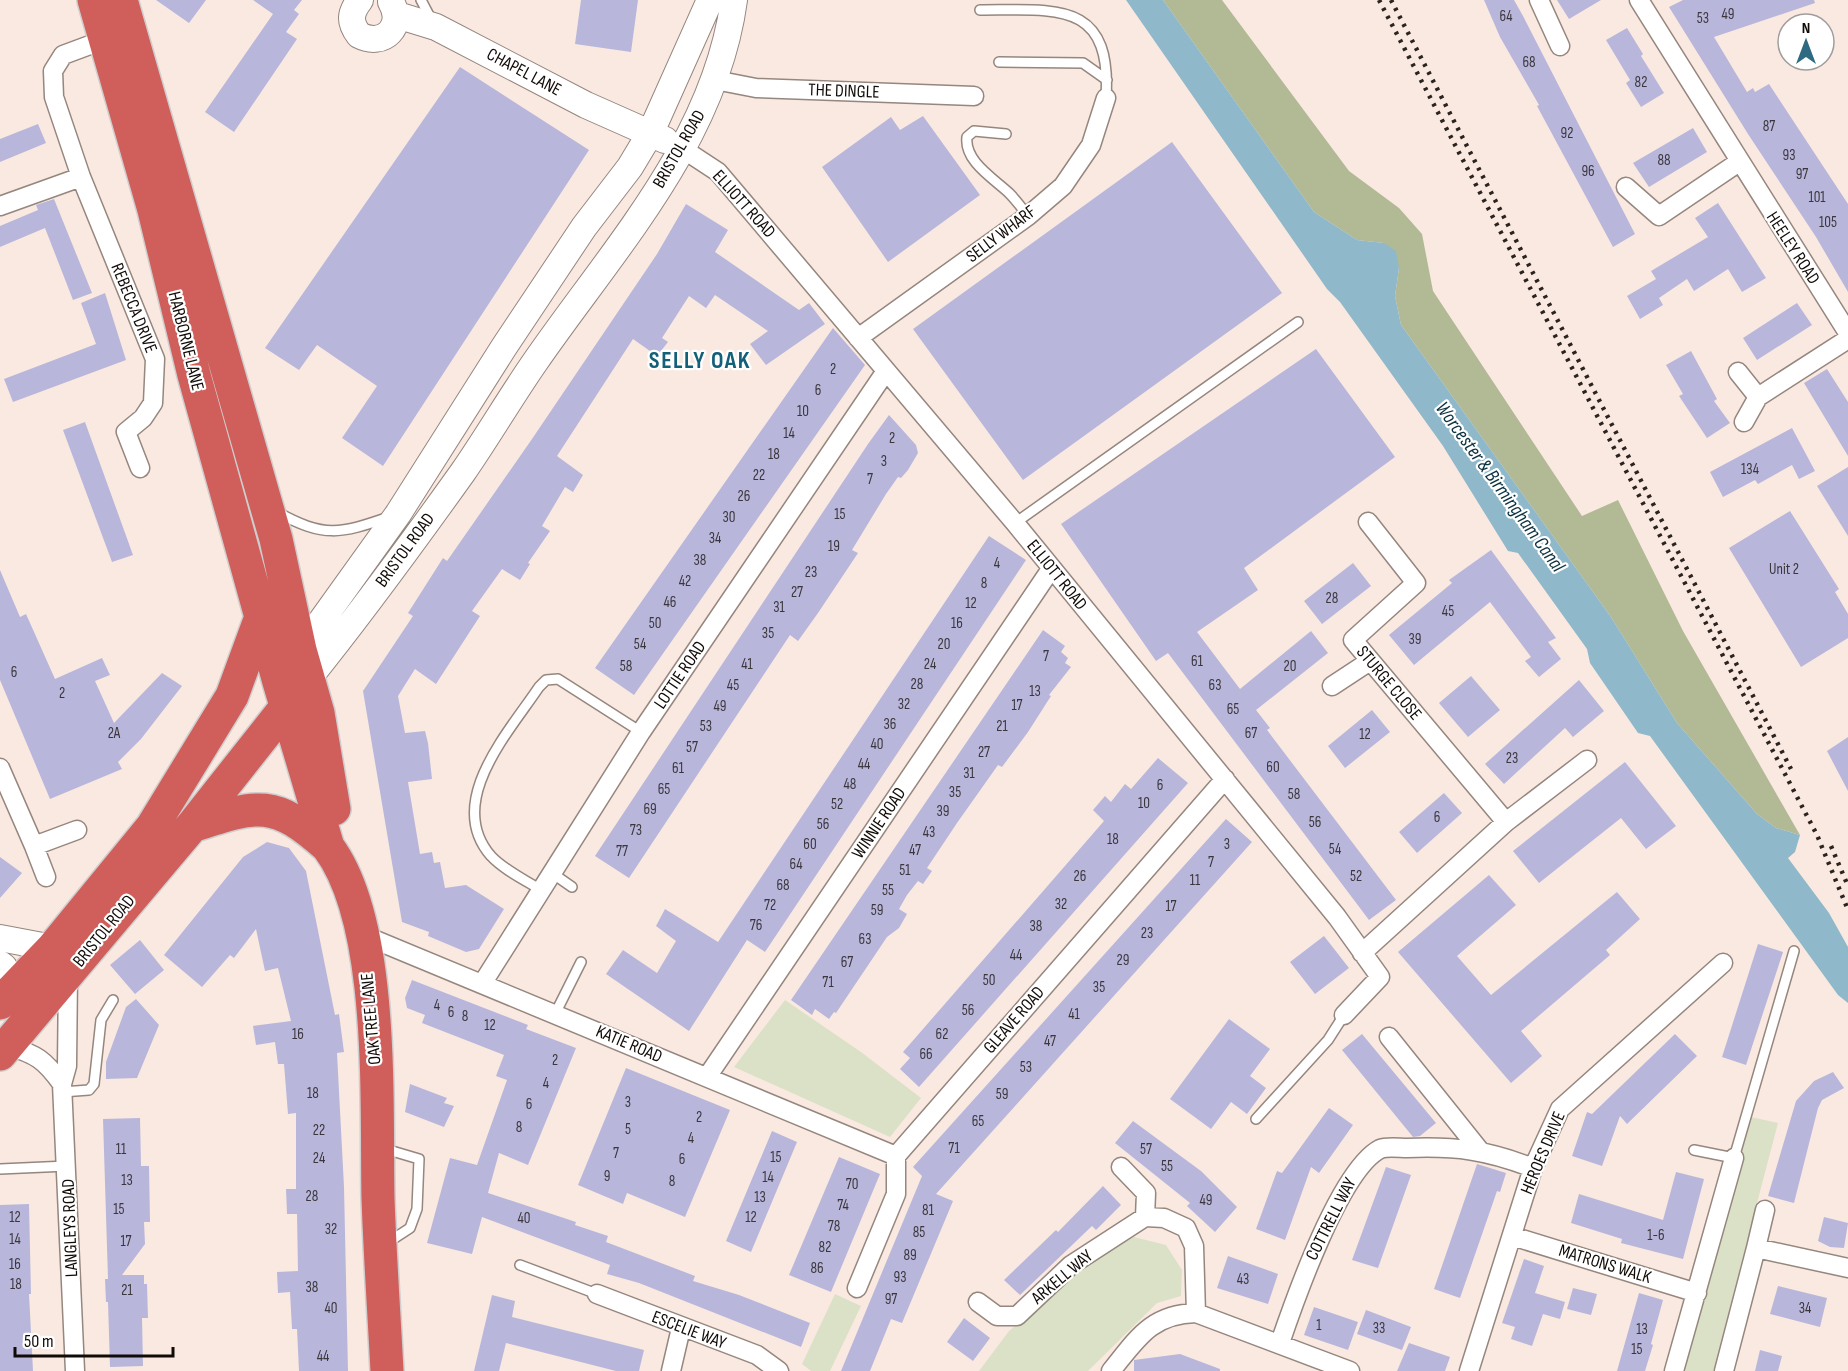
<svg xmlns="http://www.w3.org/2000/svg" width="1848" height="1371" font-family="'Sofia Sans Condensed',sans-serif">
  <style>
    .green { fill: #dbe1c6 }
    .forest { fill: #b2ba95 }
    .water { fill: #8fb8ca }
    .building { fill: #b8b7db }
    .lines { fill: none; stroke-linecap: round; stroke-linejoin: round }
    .lane-casing { stroke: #95867e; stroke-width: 12 }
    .street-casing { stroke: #95867e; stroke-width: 21 }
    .secondary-casing { stroke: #95867e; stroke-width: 28 }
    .highway-casing { stroke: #cfcece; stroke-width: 36 }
    .lane { stroke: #fff; stroke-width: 9 }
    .street { stroke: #fff; stroke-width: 18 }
    .secondary { stroke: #fff; stroke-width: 26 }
    .highway { stroke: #d05f5b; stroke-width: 33 }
    .rail { stroke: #2a231f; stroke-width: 4.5; stroke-dasharray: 3 6; stroke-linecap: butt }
    .labels { text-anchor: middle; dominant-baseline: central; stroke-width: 4.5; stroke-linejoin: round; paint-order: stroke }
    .number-label { font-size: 15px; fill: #3b363d }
    .street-label { font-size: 18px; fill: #110b08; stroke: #fff }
    .water-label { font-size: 20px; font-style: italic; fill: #0c3240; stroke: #fff }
    .district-label { font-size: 24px; font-weight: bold; letter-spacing: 1.5px; fill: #136078; stroke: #fff }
  </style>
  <rect width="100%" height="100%" fill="#fae9e0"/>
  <path class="green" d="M785 1000 861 1052 921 1098 890 1137 734 1067Z
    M1751 1117 1778 1123 1713 1371H1682Z
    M1134 1237 1166 1245 1182 1270 1181 1296 1157 1303 1088 1371H979L1009 1331 1091 1260Z
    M835 1294 861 1306 830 1371H811L802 1364Z"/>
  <path class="forest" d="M1163 0H1222L1349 171 1399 208 1422 234 1433 291 1582 516 1618 500 1683 631 1800 835 1776 828 1757 814 1677 723 1611 617 1401 325 1395 296 1399 268 1384 243 1357 240 1314 212Z"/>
  <path class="water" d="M1126 0H1163L1314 212 1357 240 1384 243 1396 251 1399 268 1395 296 1401 325 1611 617 1677 723 1757 814 1776 828 1800 835 1795 852 1788 858 1829 913 1848 947V1003L1838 995 1650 736 1638 733 1590 663 1587 649 1518 553 1508 551 1443 446 1340 302 1327 289Z"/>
  <path class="building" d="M156 0H206L189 23Z
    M253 0H302L294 10 299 14 286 32 297 39 234 132 205 112 273 14Z
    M581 0H638L631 52 575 44Z
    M1484 0H1514L1523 16 1635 234 1613 247 1537 106 1539 105 1500 37Z
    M1557 0H1601L1569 19Z
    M1683 0H1814L1815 3 1714 37 1747 92 1753 88 1755 92 1769 84 1848 204V292L1816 237 1748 134 1669 7Z
    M1627 28 1643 54 1641 56 1664 93 1641 107 1626 83 1630 80 1606 40Z
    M460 67 589 150 383 466 342 438 377 386 317 345 299 370 265 348Z
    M923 116 980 195 888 262 822 167 891 117 900 130Z
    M38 124 46 143 0 162V139Z
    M1693 128 1707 152 1649 187 1633 163Z
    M1172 142 1282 293 1023 480 913 329Z
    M54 199 92 293 73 300 45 228 0 247V226L38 210 36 205Z
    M1718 203 1766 278 1742 292 1728 269 1694 291 1687 279 1659 298 1663 305 1640 319 1627 296 1656 279 1651 271 1708 237 1695 218Z
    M686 204 728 230 715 252 799 310 809 303 825 324 766 365 750 344 768 331 715 295 706 308 689 296 662 338 668 342 657 356 633 339 557 456 583 475 573 492 565 487 542 526 550 531 528 563 530 564 520 580 502 569 472 611 480 616 436 684 415 669 398 696 405 733 425 731 428 743 432 779 408 782 420 854 432 852 434 863 440 862 445 888 466 885 504 909 479 949 466 952 428 936 429 932 402 922 363 691 413 616 408 613 443 558 447 561 532 439 657 254Z
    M105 293 126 360 13 402 4 379 96 344 81 303Z
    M1797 303 1812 325 1757 360 1743 338Z
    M833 328 865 365 634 695 595 668Z
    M1316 349 1395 457 1244 568 1258 590 1197 632 1240 689 1311 631 1328 653 1256 710 1270 728 1267 730 1396 900 1369 920 1168 653 1156 661 1061 524Z
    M1691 351 1717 399 1714 401 1730 423 1707 438 1679 396 1683 394 1666 365Z
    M1827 369 1848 402V456L1804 383Z
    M889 415 916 445 918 453 908 470 901 478 898 477 886 494 852 550 858 553 818 613 798 641 790 635 629 878 595 856 868 444Z
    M85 422 133 555 112 562 63 430Z
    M1792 428 1815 471 1799 479 1792 465 1758 484 1755 480 1723 497 1710 472Z
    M1848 467V536L1817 486Z
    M1790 511 1839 589 1835 592 1848 614V638L1801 667 1729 548Z
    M989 536 1026 560 765 952 747 940 689 1031 606 974 623 950 657 973 676 941 656 926 665 909 718 942Z
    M1491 550 1556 638 1548 642 1561 659 1539 677 1525 661 1531 657 1490 602 1414 665 1389 635 1452 583 1449 580Z
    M1353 563 1371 586 1322 624 1304 601Z
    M0 570 20 617 26 614 55 679 102 658 110 675 95 681 114 723 162 673 182 686 141 739 118 762 122 769 50 799 0 680Z
    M1043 630 1065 646 1061 652 1068 658 1065 663 1071 667 1049 695 1051 696 1028 732 1002 767 998 765 957 823 927 868 932 871 923 884 918 881 907 895 899 909 907 914 899 928 887 937 836 1013 834 1012 829 1019 815 1009 812 1015 791 1000Z
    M1471 676 1500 710 1468 737 1439 703Z
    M1579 680 1604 711 1573 737 1565 728 1504 784 1485 764Z
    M1372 710 1390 732 1345 768 1328 746Z
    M1848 737V791L1827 751Z
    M1158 758 1188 783 919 1087 900 1069 910 1058 903 1052 1104 821 1093 810 1105 796 1111 802 1125 784 1131 789Z
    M1625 762 1676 826 1646 849 1621 818 1539 883 1513 851Z
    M1444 793 1462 813 1417 853 1399 832Z
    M1226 819 1252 842 936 1194 953 1201 902 1323 891 1319 870 1371H841L922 1176 913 1167Z
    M267 842 289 848 306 871 335 1015 339 1014 344 1052 337 1053 344 1187 348 1371H299L297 1329H292L290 1292 278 1293 277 1272 298 1271 297 1214H287L286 1189H296V1113L288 1114 284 1064H278L275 1042 256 1045 253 1026 291 1021 278 968 265 971 256 929 234 958 230 955 202 987 164 955 243 857Z
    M0 857 22 873 0 898Z
    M1489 875 1516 905 1457 956 1491 995 1617 892 1640 919 1606 950 1610 955 1521 1031 1542 1056 1511 1083 1398 952Z
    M1324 936 1349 968 1315 994 1290 962Z
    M140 940 164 970 135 994 110 965Z
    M1758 944 1783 952 1746 1065 1722 1057Z
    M412 980 528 1025 526 1029 576 1048 528 1165 499 1153 488 1193 576 1222 575 1225 608 1236 606 1242 695 1276 693 1281 739 1295 810 1323 801 1347 639 1283 607 1274 610 1265 482 1217 472 1254 427 1243 450 1158 477 1165 507 1080 496 1076 504 1055 422 1023 425 1015 407 1008 405 998Z
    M136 999 159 1025 137 1078 106 1079V1062L126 1007Z
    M1229 1019 1270 1049 1250 1076 1266 1088 1247 1114 1231 1102 1211 1129 1170 1099Z
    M1362 1034 1436 1123 1420 1136 1413 1137 1342 1050Z
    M1675 1034 1697 1056 1627 1124 1620 1116 1602 1166 1572 1156 1587 1112 1592 1114Z
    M626 1068 730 1110 685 1217 627 1193 623 1204 578 1185Z
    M1833 1072 1844 1088 1822 1100 1818 1108 1794 1203 1768 1196 1796 1101 1814 1081Z
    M410 1084 447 1098 444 1103 454 1106 444 1127 405 1112Z
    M1329 1108 1353 1125 1319 1173 1311 1167 1285 1240 1256 1229 1277 1171 1282 1173Z
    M140 1118 141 1166H149L150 1222H144L145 1244 122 1275H144V1284H147L148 1318H142L143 1366 110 1367 108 1302H106L105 1279H108L103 1119Z
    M1133 1121 1201 1171 1237 1207 1215 1232 1187 1206 1190 1203 1115 1143Z
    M772 1131 797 1142 751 1252 726 1241Z
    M839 1157 880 1174 831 1292 789 1275Z
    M1477 1164 1506 1173 1500 1192 1497 1191 1460 1298 1434 1289Z
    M1386 1167 1411 1175 1378 1268 1352 1260Z
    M1676 1172 1704 1179 1683 1259 1621 1243 1622 1239 1571 1223 1579 1194 1663 1220Z
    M1103 1186 1121 1205 1096 1230 1092 1226 1020 1295 1004 1280 1056 1230 1058 1232Z
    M29 1204 31 1294H29L33 1371H0V1205Z
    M1824 1217 1848 1223 1844 1248 1830 1247 1818 1241Z
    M1228 1256 1278 1274 1268 1304 1217 1288Z
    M1524 1259 1544 1266 1535 1293 1565 1302 1560 1319 1543 1314 1532 1346 1511 1339 1515 1327 1502 1323Z
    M1778 1286 1827 1298 1820 1327 1770 1314Z
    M1573 1288 1597 1294 1591 1315 1567 1309Z
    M1639 1293 1663 1300 1651 1344 1653 1345 1645 1371H1617Z
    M492 1295 515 1301 512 1317 644 1350 639 1371H616L506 1343 499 1371H474Z
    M1314 1307 1358 1322 1348 1350 1304 1335Z
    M1366 1310 1411 1327 1402 1350 1357 1334Z
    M964 1318 990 1338 973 1361 947 1342Z
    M1409 1343 1450 1357 1445 1371H1397Z
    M1760 1350 1782 1356 1778 1371H1755Z
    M1180 1354 1220 1369V1371H1134V1360Z"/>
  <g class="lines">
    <defs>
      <path id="lane" d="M421 0 431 19
        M980 10C1057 10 1112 0 1106 98
        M999 62 1083 63 1107 80
        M1006 134 974 131 967 137C964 161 993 178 1009 193 1016 200 1022 208 1028 216
        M277 512C324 538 340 534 389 517
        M1015 523 1298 322
        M552 873 572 887
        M541 890C525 880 504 870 491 856 444 802 509 732 539 687L546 680 558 679 641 732
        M555 1014 581 962
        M62 1092 89 1090 94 1084 101 1020 113 1000
        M1256 1119 1328 1040 1344 1015
        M382 1148 419 1159 417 1209 410 1228 387 1243
        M1694 1150 1734 1158 1794 951
        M0 1169 67 1166
        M520 1265 597 1294"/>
      <path id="street" d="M1539 0 1560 46
        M1639 0 1848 333
        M106 39 63 55 53 71 54 97 81 177 155 359 153 403 143 418 126 432 140 468
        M715 80 756 88 974 96
        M683 149 718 172 1015 523 1337 917 1380 977 1344 1015
        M1626 187 1659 216 1739 162
        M0 206 81 177
        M858 338 1028 216 1063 186 1091 145 1106 98
        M1738 372 1758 397
        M1744 422 1758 397 1848 339
        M1368 522 1416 583 1353 640 1506 822
        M1332 686 1370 661
        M0 768 34 846 77 830
        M34 846 46 877
        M361 934 896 1156
        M1362 953 1506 822 1587 760
        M68 975 67 1066 62 1084 75 1371
        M482 984 641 732 886 371
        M1389 1037 1481 1152
        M8 1046C36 1054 45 1060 62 1084
        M707 1077 1051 569
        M1121 1167 1146 1193 1145 1217
        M1512 1236 1697 1293
        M1756 1248 1765 1210
        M857 1288 896 1194V1156L1225 779
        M597 1294 757 1355 779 1371
        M978 1302 997 1316H1017L1071 1265 1145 1217 1164 1218 1186 1228 1194 1246 1196 1313
        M1280 1343C1295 1299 1340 1170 1380 1149 1387 1146 1400 1148 1407 1148 1456 1146 1487 1150 1533 1168
        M671 1371 681 1328
        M1111 1371C1137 1339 1151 1314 1196 1313L1350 1371
        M1469 1371 1533 1168 1560 1109 1723 963
        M1674 1371 1734 1158
        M1724 1371 1756 1248 1848 1268"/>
      <path id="secondary" d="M360 0C350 13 349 22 359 35 384 48 405 26 391 2
        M397 15 436 27 586 105 665 140
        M294 659 398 514 504 347 584 227 630 167 651 132 710 0
        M308 679C362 612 413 542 463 472 488 436 510 398 535 362 613 249 715 141 734 0
        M0 938 53 948
        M0 964 4 967 12 991"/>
      <path id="highway" d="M94 0 154 210 194 375 279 682 328 847C385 923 376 1103 378 1198 380 1256 384 1313 387 1371
        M121 0 276 539 300 650 318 713 334 809
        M192 826C259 804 274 799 328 847
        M0 1003 53 948 152 827 232 696 261 617
        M0 1054 192 826 298 692"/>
    </defs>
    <use href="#lane" class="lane-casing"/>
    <use href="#street" class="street-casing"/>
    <use href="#secondary" class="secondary-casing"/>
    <use href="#highway" class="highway-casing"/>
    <use href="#lane" class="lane"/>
    <use href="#street" class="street"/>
    <use href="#secondary" class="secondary"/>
    <use href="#highway" class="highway"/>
    <path class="rail" d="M1379 0 1817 835 1848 910
      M1391 0 1791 769
      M1831 846 1848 886"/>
  </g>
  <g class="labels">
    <g class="number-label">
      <text x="1728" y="14">49</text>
      <text x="1506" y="16">64</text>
      <text x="1703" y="18">53</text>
      <text x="1529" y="62">68</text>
      <text x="1641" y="82">82</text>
      <text x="1769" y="126">87</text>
      <text x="1567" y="133">92</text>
      <text x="1789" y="155">93</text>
      <text x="1664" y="160">88</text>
      <text x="1588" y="171">96</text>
      <text x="1802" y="174">97</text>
      <text x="1817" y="197">101</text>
      <text x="1828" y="222">105</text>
      <text x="833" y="369">2</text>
      <text x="818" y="390">6</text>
      <text x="803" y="411">10</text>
      <text x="789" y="433">14</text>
      <text x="892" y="438">2</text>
      <text x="774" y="454">18</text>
      <text x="884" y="461">3</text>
      <text x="1750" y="469">134</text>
      <text x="759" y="475">22</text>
      <text x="870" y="479">7</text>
      <text x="744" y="496">26</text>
      <text x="840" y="514">15</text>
      <text x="729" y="517">30</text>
      <text x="715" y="538">34</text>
      <text x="834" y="546">19</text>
      <text x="700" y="560">38</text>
      <text x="997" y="563">4</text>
      <text x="1784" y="569">Unit 2</text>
      <text x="811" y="572">23</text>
      <text x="685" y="581">42</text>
      <text x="984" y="583">8</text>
      <text x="797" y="592">27</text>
      <text x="1332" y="598">28</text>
      <text x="670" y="602">46</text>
      <text x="971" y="603">12</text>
      <text x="779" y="607">31</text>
      <text x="1448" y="611">45</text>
      <text x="655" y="623">50</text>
      <text x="957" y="623">16</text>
      <text x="768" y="633">35</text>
      <text x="1415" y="639">39</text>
      <text x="640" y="644">54</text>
      <text x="944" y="644">20</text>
      <text x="1046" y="656">7</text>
      <text x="1197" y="661">61</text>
      <text x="747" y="664">41</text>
      <text x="930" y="664">24</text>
      <text x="626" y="666">58</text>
      <text x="1290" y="666">20</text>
      <text x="14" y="672">6</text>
      <text x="917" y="684">28</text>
      <text x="733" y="685">45</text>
      <text x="1215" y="685">63</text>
      <text x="1035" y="691">13</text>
      <text x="62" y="693">2</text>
      <text x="904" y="704">32</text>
      <text x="1017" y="705">17</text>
      <text x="720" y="706">49</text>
      <text x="1233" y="709">65</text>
      <text x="890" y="724">36</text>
      <text x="706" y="726">53</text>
      <text x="1002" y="726">21</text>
      <text x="114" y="733">2A</text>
      <text x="1251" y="733">67</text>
      <text x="1365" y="734">12</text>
      <text x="877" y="744">40</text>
      <text x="692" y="747">57</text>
      <text x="984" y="752">27</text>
      <text x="1512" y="758">23</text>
      <text x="864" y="764">44</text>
      <text x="1273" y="767">60</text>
      <text x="678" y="768">61</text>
      <text x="969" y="773">31</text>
      <text x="850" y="784">48</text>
      <text x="1160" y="785">6</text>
      <text x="664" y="789">65</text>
      <text x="955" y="792">35</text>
      <text x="1294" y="794">58</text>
      <text x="1144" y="803">10</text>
      <text x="837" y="804">52</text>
      <text x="650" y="809">69</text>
      <text x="943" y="811">39</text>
      <text x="1437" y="817">6</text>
      <text x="1315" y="822">56</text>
      <text x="823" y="824">56</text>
      <text x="636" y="830">73</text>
      <text x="929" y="832">43</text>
      <text x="1113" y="839">18</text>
      <text x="810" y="844">60</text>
      <text x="1227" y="844">3</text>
      <text x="1335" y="849">54</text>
      <text x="915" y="850">47</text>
      <text x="622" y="851">77</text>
      <text x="1211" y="862">7</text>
      <text x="796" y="864">64</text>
      <text x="905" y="870">51</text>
      <text x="1080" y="876">26</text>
      <text x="1356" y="876">52</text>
      <text x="1195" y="880">11</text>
      <text x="783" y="885">68</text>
      <text x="888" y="890">55</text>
      <text x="1061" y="904">32</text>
      <text x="770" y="905">72</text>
      <text x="1171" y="906">17</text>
      <text x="877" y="910">59</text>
      <text x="756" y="925">76</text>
      <text x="1036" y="926">38</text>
      <text x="1147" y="933">23</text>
      <text x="865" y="939">63</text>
      <text x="1016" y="955">44</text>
      <text x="1123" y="960">29</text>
      <text x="847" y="962">67</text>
      <text x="989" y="980">50</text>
      <text x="828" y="982">71</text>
      <text x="1099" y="987">35</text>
      <text x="437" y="1005">4</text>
      <text x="968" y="1010">56</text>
      <text x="451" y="1012">6</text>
      <text x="1074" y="1014">41</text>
      <text x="465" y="1016">8</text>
      <text x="490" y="1025">12</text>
      <text x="298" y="1034">16</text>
      <text x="942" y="1034">62</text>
      <text x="1050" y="1041">47</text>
      <text x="926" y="1054">66</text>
      <text x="555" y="1060">2</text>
      <text x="1026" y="1067">53</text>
      <text x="546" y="1083">4</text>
      <text x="313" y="1093">18</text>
      <text x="1002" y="1094">59</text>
      <text x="628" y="1102">3</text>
      <text x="529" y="1104">6</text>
      <text x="699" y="1117">2</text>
      <text x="978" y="1121">65</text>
      <text x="519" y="1127">8</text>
      <text x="628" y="1129">5</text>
      <text x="319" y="1130">22</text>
      <text x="691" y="1138">4</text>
      <text x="954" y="1148">71</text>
      <text x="121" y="1149">11</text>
      <text x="1146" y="1149">57</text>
      <text x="616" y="1153">7</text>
      <text x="776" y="1157">15</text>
      <text x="319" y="1158">24</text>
      <text x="682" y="1159">6</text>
      <text x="1167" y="1166">55</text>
      <text x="607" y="1176">9</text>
      <text x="768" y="1177">14</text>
      <text x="127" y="1180">13</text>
      <text x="672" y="1181">8</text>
      <text x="852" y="1184">70</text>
      <text x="312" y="1196">28</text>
      <text x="760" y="1197">13</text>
      <text x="1206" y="1200">49</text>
      <text x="843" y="1205">74</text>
      <text x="119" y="1209">15</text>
      <text x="928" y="1210">81</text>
      <text x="15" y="1217">12</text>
      <text x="751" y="1217">12</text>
      <text x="524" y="1218">40</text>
      <text x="834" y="1226">78</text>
      <text x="331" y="1229">32</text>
      <text x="919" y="1232">85</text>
      <text x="1656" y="1235">1-6</text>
      <text x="15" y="1239">14</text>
      <text x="126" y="1241">17</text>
      <text x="825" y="1247">82</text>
      <text x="910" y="1255">89</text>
      <text x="15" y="1264">16</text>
      <text x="817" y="1268">86</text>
      <text x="900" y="1277">93</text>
      <text x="1243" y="1279">43</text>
      <text x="16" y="1284">18</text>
      <text x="312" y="1287">38</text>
      <text x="127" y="1290">21</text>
      <text x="891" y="1299">97</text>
      <text x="331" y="1308">40</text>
      <text x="1805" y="1308">34</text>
      <text x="1319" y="1325">1</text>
      <text x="1379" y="1328">33</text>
      <text x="1642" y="1329">13</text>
      <text x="1637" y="1349">15</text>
      <text x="323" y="1356">44</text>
    </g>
    <g class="street-label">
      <text transform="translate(524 72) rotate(28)">CHAPEL LANE</text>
      <text transform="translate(844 91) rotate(2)">THE DINGLE</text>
      <text transform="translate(679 149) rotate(-60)">BRISTOL ROAD</text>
      <text transform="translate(744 204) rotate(48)">ELLIOTT ROAD</text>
      <text transform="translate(1001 234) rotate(-37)">SELLY WHARF</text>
      <text transform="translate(1793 248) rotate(57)">HEELEY ROAD</text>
      <text transform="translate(134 308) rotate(68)">REBECCA DRIVE</text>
      <text transform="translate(186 341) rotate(76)">HARBORNE LANE</text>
      <text transform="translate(405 550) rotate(-54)">BRISTOL ROAD</text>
      <text transform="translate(1057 575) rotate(51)">ELLIOTT ROAD</text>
      <text transform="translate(680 675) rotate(-56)">LOTTIE ROAD</text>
      <text transform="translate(1389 683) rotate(50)">STURGE CLOSE</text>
      <text transform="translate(879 823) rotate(-56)">WINNIE ROAD</text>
      <text transform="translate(104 931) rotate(-51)">BRISTOL ROAD</text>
      <text transform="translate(371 1019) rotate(-95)">OAK TREE LANE</text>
      <text transform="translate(1014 1020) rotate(-49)">GLEAVE ROAD</text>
      <text transform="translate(629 1044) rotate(23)">KATIE ROAD</text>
      <text transform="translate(1543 1153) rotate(-67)">HEROES DRIVE</text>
      <text transform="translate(1331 1219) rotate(-63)">COTTRELL WAY</text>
      <text transform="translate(70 1228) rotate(-92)">LANGLEYS ROAD</text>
      <text transform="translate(1605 1264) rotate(17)">MATRONS WALK</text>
      <text transform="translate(1062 1277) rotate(-40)">ARKELL WAY</text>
      <text transform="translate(689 1330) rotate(21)">ESCELIE WAY</text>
    </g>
    <g class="water-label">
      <text transform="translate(1500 487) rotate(54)">Worcester &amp; Birmingham Canal</text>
    </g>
    <g class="district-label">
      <text x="700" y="360">SELLY OAK</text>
    </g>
  </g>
  <g transform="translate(1806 42)"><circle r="28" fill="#ffffff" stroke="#a09d9c" stroke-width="1.5"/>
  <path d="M0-4.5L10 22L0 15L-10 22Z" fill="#2e6b82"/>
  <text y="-9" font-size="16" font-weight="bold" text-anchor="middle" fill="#110b08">N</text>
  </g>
  <path d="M15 1347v9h158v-9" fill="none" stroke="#110b08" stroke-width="3"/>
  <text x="24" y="1347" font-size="18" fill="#110b08" stroke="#ffffff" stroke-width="4.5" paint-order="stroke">50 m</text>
</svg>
